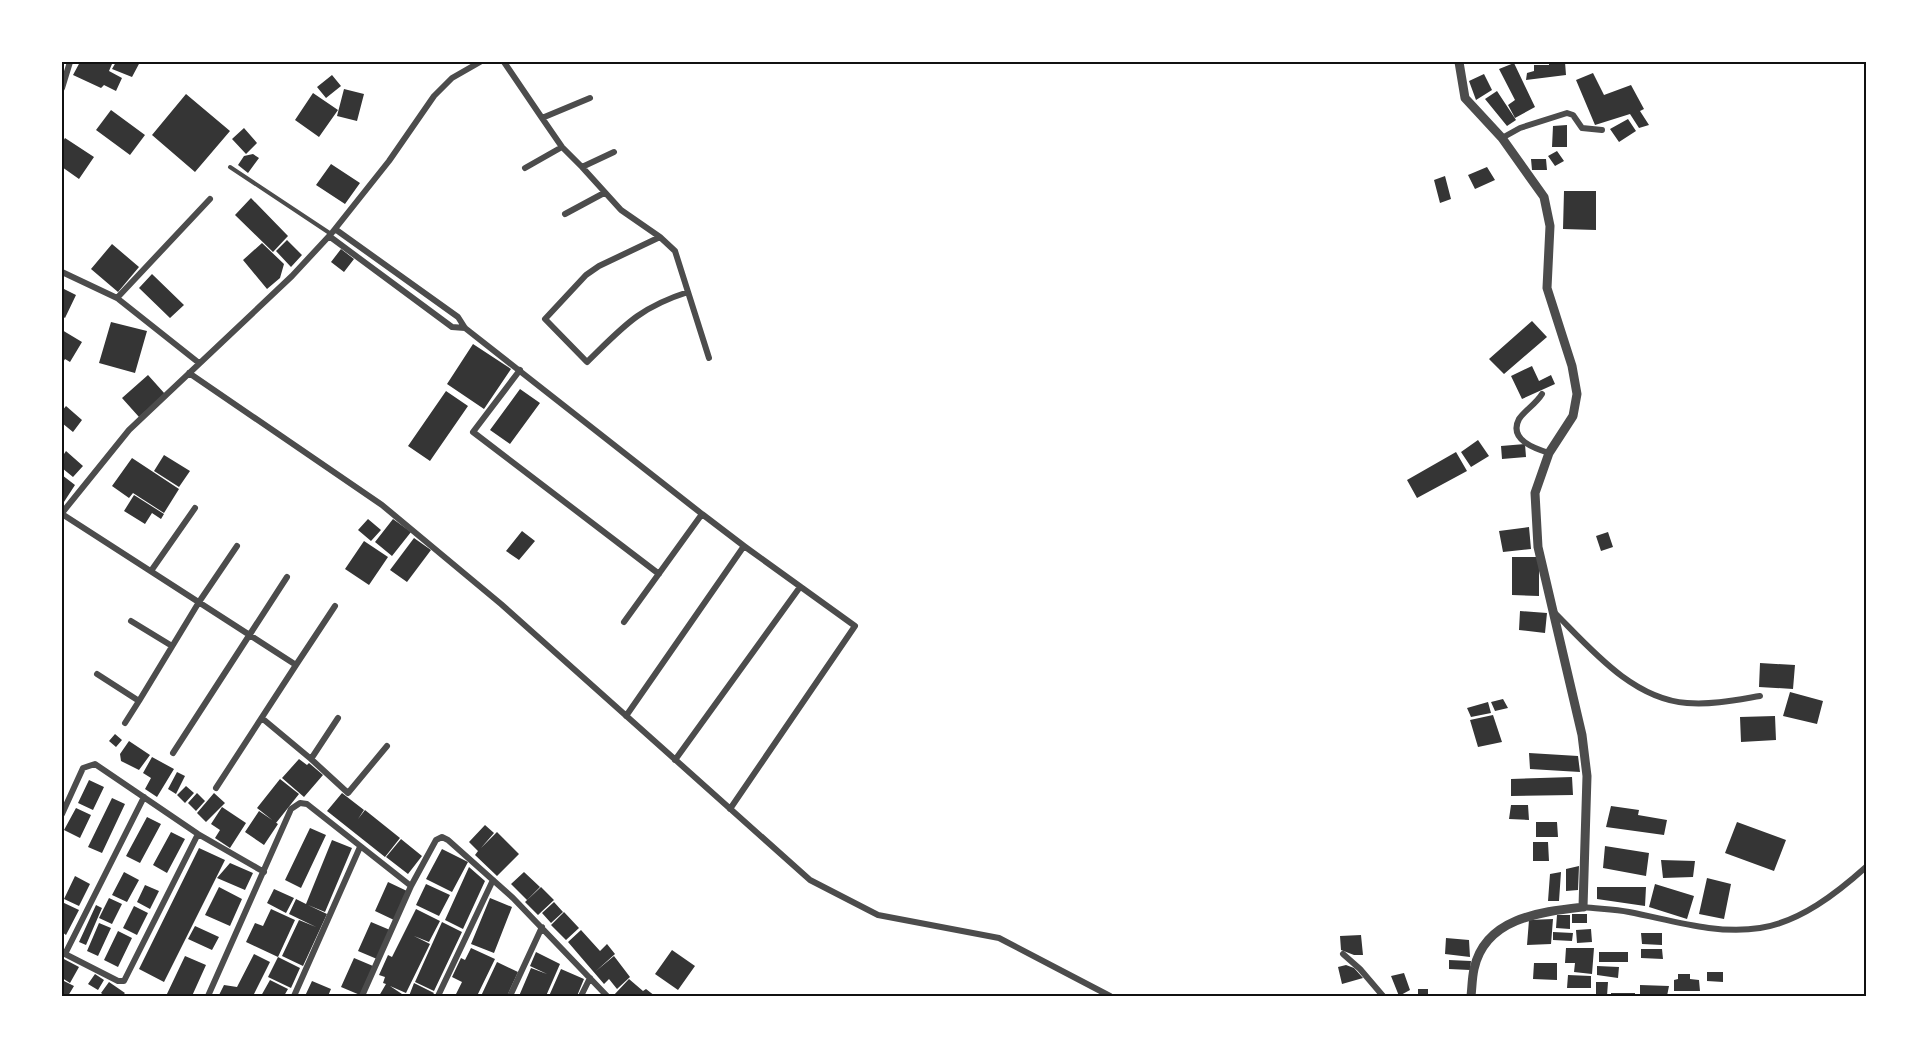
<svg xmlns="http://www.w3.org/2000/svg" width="1928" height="1058" font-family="'Nunito Sans',sans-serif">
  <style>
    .building { fill: #353535 }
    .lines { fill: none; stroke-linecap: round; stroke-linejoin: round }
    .service { stroke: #4c4c4c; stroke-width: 4 }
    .minor { stroke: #4c4c4c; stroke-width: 6 }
    .tertiary { stroke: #4c4c4c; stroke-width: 9 }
    .neatline { fill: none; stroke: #111; stroke-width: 2 }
  </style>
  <rect width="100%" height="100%" fill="#fff"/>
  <path class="building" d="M80 62 112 64 109 71 122 78 116 91 104 85 101 88 73 75Z
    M116 62H140L132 77 112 69Z
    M1549 62H1565L1566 75 1526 80 1527 73 1534 71V65H1549Z
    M1514 63 1535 107 1515 118 1508 105 1515 100 1499 69Z
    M1593 73 1604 95 1631 85 1644 109 1640 111 1649 125 1639 128 1630 114 1595 125 1576 80Z
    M1484 74 1492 90 1476 100 1469 81Z
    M332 75 341 86 326 98 317 87Z
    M344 89 364 94 357 121 337 116Z
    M1497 91 1516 120 1507 126 1485 99Z
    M313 93 338 110 319 137 295 120Z
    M186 94 230 131 195 172 152 135Z
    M111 110 145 135 130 155 96 130Z
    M1628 119 1636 131 1619 142 1610 129Z
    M1567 125V147H1552L1553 126Z
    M244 128 257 143 246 154 232 139Z
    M65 138 94 157 79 179 62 167V143Z
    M1557 151 1564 161 1555 166 1548 156Z
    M253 154 259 158 248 173 238 165 244 156Z
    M1531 159H1546L1547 170H1532Z
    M331 164 360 183 345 204 316 185Z
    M1487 167 1495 180 1475 189 1468 175Z
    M1445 176 1451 199 1440 203 1434 180Z
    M1564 191H1596V230L1563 229Z
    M251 198 288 236 273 252 235 215Z
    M287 240 302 255 291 267 276 251Z
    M262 243 284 264 280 278 267 289 243 260Z
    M112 244 139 267 118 292 91 269Z
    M341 249 354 259 344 272 331 262Z
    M152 274 184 305 170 318 139 288Z
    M62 288 76 295 65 318 62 316Z
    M1532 321 1547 337 1504 374 1489 359Z
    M111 322 147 331 135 373 99 363Z
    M62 330 82 342 70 362 65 359 62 364Z
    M473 344 511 369 484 409 447 384Z
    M1532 366 1539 381 1551 375 1555 384 1522 399 1511 376Z
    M148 375 165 394 139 417 122 398Z
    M520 389 540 403 510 444 490 430Z
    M446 391 468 406 430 461 408 446Z
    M66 406 82 420 73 432 62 423V411Z
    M1478 440 1489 456 1471 467 1461 452Z
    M1525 444 1526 457 1502 459 1501 446Z
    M66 451 83 466 73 477 62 468V457Z
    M1456 452 1467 471 1417 498 1407 480Z
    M164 455 190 471 179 487 154 471Z
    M132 458 179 489 164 513 133 493 129 498 112 486Z
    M62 475 75 485 62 505Z
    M134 495 164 514 161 519 152 513 145 524 124 511Z
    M368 519 381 530 371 541 358 530Z
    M393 519 411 532 392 556 375 542Z
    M1529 527 1531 549 1503 552 1499 531Z
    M522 531 535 541 519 560 506 551Z
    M1608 532 1613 547 1601 551 1596 536Z
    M414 538 431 550 407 582 390 570Z
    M364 541 388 557 369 585 345 569Z
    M1512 557H1539V596L1512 595Z
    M1520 611 1547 613 1545 633 1519 630Z
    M1760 663 1795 665 1793 689 1759 687Z
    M1790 692 1823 701 1817 724 1783 716Z
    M1503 699 1508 708 1495 711 1491 702Z
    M1488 702 1491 713 1471 717 1467 708Z
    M1493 715 1502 742 1478 747 1470 720Z
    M1775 716 1776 740 1741 742 1740 717Z
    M115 734 122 740 116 747 109 741Z
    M129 741 150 755 139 770 121 761 120 754Z
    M1529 753 1578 756 1580 772 1530 769Z
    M152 757 174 769 157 797 145 789 151 778 143 773Z
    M299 759 307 765 309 763 323 775 304 797 282 778Z
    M177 772 185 776 176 794 168 789Z
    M1572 777 1573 795 1511 796V779Z
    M280 779 299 794 276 823 257 808Z
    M89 780 104 787 93 810 78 803Z
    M186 786 194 793 185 803 177 795Z
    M197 793 205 801 196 811 188 803Z
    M214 793 225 803 206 822 197 813Z
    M342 793 364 810 358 819 365 810 400 838 385 857 327 811Z
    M112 798 125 804 102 853 88 847Z
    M1511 805H1528L1529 820 1509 819Z
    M1611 806 1639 810 1638 815 1667 820 1664 835 1606 827Z
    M222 807 246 823 230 848 215 838 220 830 211 824Z
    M76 808 91 815 80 838 64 830Z
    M259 811 278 824 264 845 245 832Z
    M147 817 161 824 140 863 126 856Z
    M1536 822H1557L1558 837H1536Z
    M1737 822 1786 840 1774 871 1725 853Z
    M485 825 494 833 481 848 497 832 519 854 497 876 475 855 478 851 469 842Z
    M310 828 326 835 301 888 285 880Z
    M171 832 185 839 167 873 153 865Z
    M401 839 422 856 408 874 386 857Z
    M332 840 352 848 325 912 308 905 327 914 303 966 282 956 299 920 316 927 289 914 296 899 306 904Z
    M1533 842H1548L1549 861H1533Z
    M1605 846 1649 853 1646 876 1603 868Z
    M199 848 225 860 164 982 139 969Z
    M442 849 468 862 452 892 426 879Z
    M1661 860 1695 861 1693 877 1663 878Z
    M230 863 253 873 245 890 217 878Z
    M1579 866 1578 890 1566 891V869Z
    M469 867 485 881 463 929 445 920Z
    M124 872 139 880 127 902 112 895Z
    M524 872 540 887 527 900 511 884Z
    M1561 872 1559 901H1548L1550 874Z
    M75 876 90 884 79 906 64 899Z
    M1707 878 1731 884 1724 919 1699 914Z
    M388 882 407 891 394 920 375 911Z
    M426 884 450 895 439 916 416 905Z
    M1655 884 1694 896 1687 919 1649 907Z
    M145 885 159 891 150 909 137 902Z
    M219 887 242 899 230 926 205 915Z
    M541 887 554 900 538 915 525 902Z
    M1597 887H1646L1645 906 1597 899Z
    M274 889 294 898 286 913 267 903Z
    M109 898 122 904 112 924 99 918Z
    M490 898 512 907 494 953 471 944Z
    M62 902 79 910 66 935 62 932Z
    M554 902 563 912 551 923 542 913Z
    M96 905 102 908 86 945 79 942Z
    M134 906 148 913 137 935 123 928Z
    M271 909 295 920 278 957 246 942 255 923 263 926Z
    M416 909 440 921 429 942 414 936 430 944 406 993 390 986 405 996H379L386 984 383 983 385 977 379 975 388 955 392 957Z
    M564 912 579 928 566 940 551 925Z
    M1572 914H1587V923H1572Z
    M1557 915H1570V929L1556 928Z
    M1553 919 1551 944 1527 945 1529 920Z
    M371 922 390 930 377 959 358 951Z
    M442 922 462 932 434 991 415 982Z
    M99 923 111 928 98 956 87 951Z
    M195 926 219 937 212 950 188 939Z
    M1591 929 1592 942 1577 943 1576 930Z
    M581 930 600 951 607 944 615 954 596 971 614 956 630 977 617 989 609 979 604 984 568 942Z
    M118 931 132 938 118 967 104 960Z
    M1553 932 1573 933 1572 941 1553 940Z
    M1641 933H1662V945L1642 944Z
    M1361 935 1363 955H1354L1341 950 1340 936Z
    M1446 938 1469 940 1470 957 1445 954Z
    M471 948 495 959 477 996H455L462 982 452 977 461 958 465 960Z
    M1566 948H1594L1592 974 1574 972 1575 963H1565Z
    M1641 949H1662L1663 959 1641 958Z
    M672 950 695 966 678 990 655 974Z
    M536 952 560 964 546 996H519L531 968 547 974 530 966Z
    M1599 952H1628V962H1599Z
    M254 954 270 962 253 996 219 995 224 985 237 987Z
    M185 956 206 965 192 996H166Z
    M278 957 300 968 291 988 268 977Z
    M62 958 79 967 70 983 62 978Z
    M354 958 373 966 360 995 341 987Z
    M1449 960 1471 961 1470 970 1449 969Z
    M497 962 518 972 507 996H481Z
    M1534 963H1557V980L1533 979Z
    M1346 965 1354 968 1363 978 1342 984 1338 967Z
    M1597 966 1619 967 1618 978 1597 975Z
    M561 969 584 979 577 996H549Z
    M1707 972H1723V982L1707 981Z
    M1404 973 1410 990 1399 996 1391 976Z
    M95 974 104 980 98 990 88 984Z
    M1678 974H1690V979L1699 980 1700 991H1674V980L1678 979Z
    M1568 975 1591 976V988H1567Z
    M629 979 643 991 646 989 655 996H613Z
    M62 980 74 986 68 996H62Z
    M270 980 288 989 284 996H261Z
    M312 981 331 989 328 996H305Z
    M109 982 125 993 122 996H105L101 993Z
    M1596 982H1608L1607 996H1596Z
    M414 983 434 993 432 996H409Z
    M1640 985 1669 986 1667 996 1640 994Z
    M1418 989H1428V996H1418Z
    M1611 993H1635V996H1611Z"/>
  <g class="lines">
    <path class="service" d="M230 167 331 234"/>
    <path class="minor" d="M504 62 542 118 590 98
      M62 88 70 62
      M542 118 562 147 582 167 614 152
      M1502 138 1520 128 1567 113 1573 115 1582 128 1602 130
      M582 167 621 210 660 237 675 251 709 358
      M525 168 562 147
      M565 214 604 193
      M335 229 458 317 465 328 702 514
      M329 236 452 327 465 328
      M660 237 599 266 586 275 545 319 587 362C623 327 638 308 688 292
      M62 272 117 298 199 363
      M117 298 210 199
      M520 370 473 432 659 574
      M189 373 382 505 501 604 810 880 878 915 999 938 1110 996
      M1542 394C1536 404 1525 410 1519 419 1508 440 1536 449 1549 453
      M62 513 129 430 292 276 331 234 389 161 434 96 452 78 480 62
      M62 514 296 665 335 606
      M151 571 195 508
      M1554 612C1590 648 1632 699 1687 703 1712 705 1736 700 1760 696
      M131 621 172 646
      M624 622 702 514 744 546
      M97 674 139 701 199 602 237 546
      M626 716 744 546 855 626 730 809
      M263 719 311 759 338 718
      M125 723 139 701
      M173 753 287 577
      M311 759 348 793 387 746
      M675 760 800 587
      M216 788 296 665
      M62 814 83 768 95 764 198 834 264 872
      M1583 907C1598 909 1614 909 1629 912 1671 920 1716 935 1760 928 1800 922 1837 893 1866 867
      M62 952 65 954 144 797
      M65 954 118 981H124L198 834
      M1343 954 1360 969 1383 996
      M208 996 291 809 300 803 307 804 411 886
      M294 996 360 847
      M362 996 411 886 436 840 442 837 448 840 513 898 607 996
      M438 996 493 880
      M510 996 542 927
      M581 996 590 978"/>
    <path class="tertiary" d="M1459 62 1465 98 1502 138 1544 197 1550 226 1547 288 1572 366 1577 394 1573 416 1549 453 1535 493 1538 547 1582 735 1587 776 1583 907C1540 912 1485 918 1474 969 1472 978 1472 988 1471 996"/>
  </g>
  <rect width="1928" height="1058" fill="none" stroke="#ffffff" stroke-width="126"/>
  <rect x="63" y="63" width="1802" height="932" class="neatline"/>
</svg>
